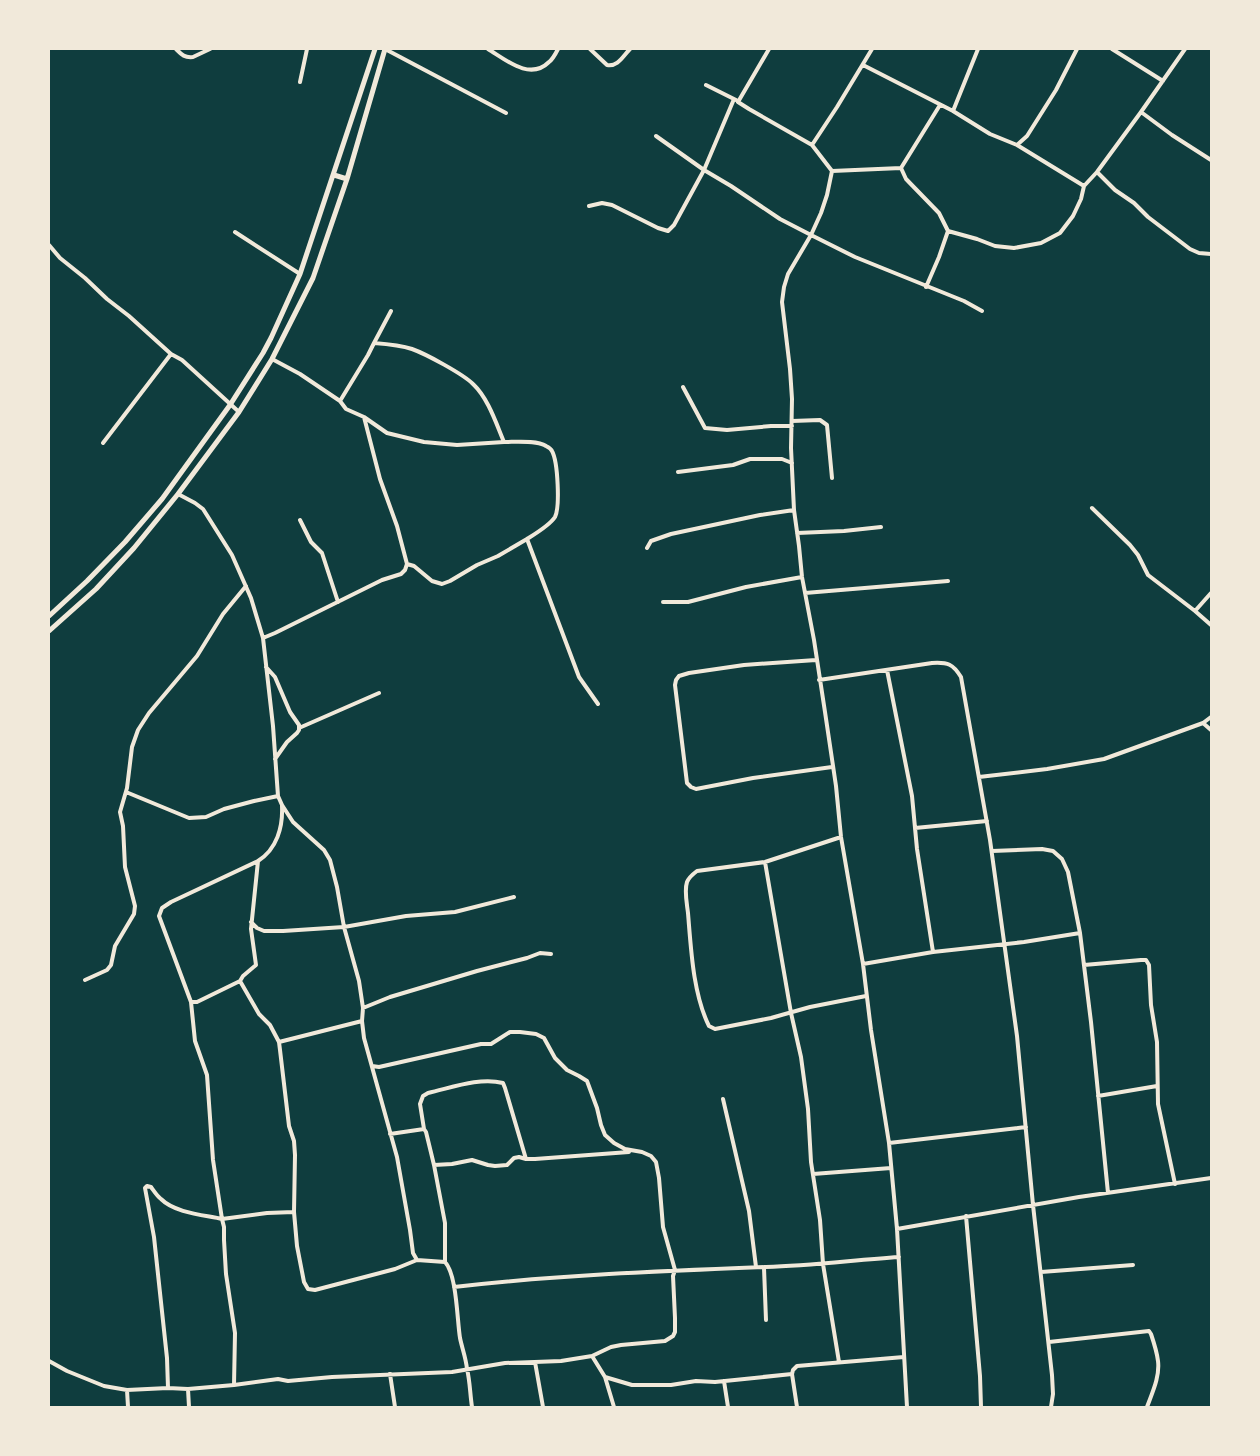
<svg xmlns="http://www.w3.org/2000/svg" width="1260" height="1456" font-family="'Exo 2',sans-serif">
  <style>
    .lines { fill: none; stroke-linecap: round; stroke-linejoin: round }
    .minor { stroke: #f1e9da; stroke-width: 4 }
    .tertiary { stroke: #f1e9da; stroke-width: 5 }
  </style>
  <rect width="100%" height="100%" fill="#0f3d3e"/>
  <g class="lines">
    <path class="minor" d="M176 49C181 54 184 58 193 57L210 49
      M385 49 506 113
      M488 49C506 60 530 81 549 62 553 59 556 53 558 49
      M590 49 607 65C618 67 623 56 630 49
      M769 49 738 102 749 109 812 145 832 171 827 195 821 213 811 235 788 274 784 287 782 302 790 369 792 399 791 448 794 510 799 546 802 577 814 640 825 712 836 786 841 837 863 964 871 1030 889 1143 897 1229 907 1407
      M1112 49 1163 81
      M1185 49 1141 112 1172 135 1211 160
      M863 65 953 111 990 134 1017 145 1027 136 1056 90 1077 49
      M300 82 307 49
      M706 85 736 100
      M953 111 978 49
      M656 136 704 170 731 186 780 219 811 235 855 257 964 301 982 311
      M812 145 837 107 872 49
      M1017 145 1084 186 1097 172 1141 112
      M901 168 906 179 939 213 948 231
      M832 171 901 168 940 105
      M1097 172 1115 190 1134 203 1148 217 1190 249 1199 253 1211 254
      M589 206 602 203 612 205 658 228 668 231 674 225 704 170 734 99
      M235 232 300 274
      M49 245 60 258 85 278 107 299 129 316 171 354 182 360 239 412
      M926 287 939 257 948 231 977 239 995 246 1014 248 1041 243 1060 233 1073 216 1081 199 1084 186
      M374 343 391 311
      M272 359 300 374 340 401 346 409 364 417 387 433 424 442 457 445 504 442
      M683 387 705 428 727 430 771 426H792
      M340 401 368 355 374 343C387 344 400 345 412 349 426 354 463 374 473 384 488 398 496 423 504 442 516 442 537 440 546 446 548 447 551 449 552 451 558 462 560 507 555 517 550 525 535 534 527 539L579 677 598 704
      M792 421 820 420 827 425 832 478
      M103 443 171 354
      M678 472 733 465 750 459H782L792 463
      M178 494 195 503 203 509 232 555 251 598 263 638 273 726 278 796 282 805 293 822 324 850 330 860 337 887 344 927 359 981 363 1008 362 1021 364 1038 397 1157 410 1230 413 1253 417 1260 445 1262C457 1275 457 1320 460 1338 462 1348 466 1358 467 1369 470 1381 470 1394 472 1407
      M1092 508 1130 545 1138 555 1148 575 1195 611 1211 625
      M300 520 311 542 322 553 338 602
      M797 533 844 531 881 527
      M647 548 651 541 671 534 760 515 794 510
      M407 564 414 566 432 581 442 584 450 581 477 565 498 556 527 539
      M805 593 948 581
      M663 602H688L746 587 802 577
      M1195 611 1211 593
      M263 638 275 633 382 580 401 574 405 570 407 564 397 526 380 479 364 417
      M816 660 744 665 689 673 679 676 676 680 675 685 687 783 691 787 696 789 753 778 832 767
      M266 667 275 677 290 712 299 725V730L297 733 287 742 275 759
      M887 670 912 796 917 849 933 952
      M819 680 932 663C948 662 953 664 961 677L990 840 1017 1036 1033 1205 1052 1375 1053 1394 1051 1407
      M1203 723 1211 730
      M299 728 379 693
      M979 777 1047 769 1104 759 1203 723 1211 717
      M126 792 189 818 206 817 224 809 254 801 278 796
      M282 806C283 827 277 849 258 861L251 929 256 965 243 976 240 981 259 1014 270 1025 279 1042 280 1050 289 1126 294 1141 295 1155 294 1212 297 1246 304 1282 308 1289 315 1290 395 1269 417 1260
      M915 828 987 821
      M841 837 765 862 697 871C693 874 689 877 687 882 684 891 687 904 688 913 691 949 693 994 709 1026L715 1029 771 1018 810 1007 866 996
      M992 851 1042 849 1053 851 1062 859 1068 872 1080 933 1091 1022 1108 1193
      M765 862 791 1013 801 1057 808 1109 811 1162 820 1220 823 1264 839 1362
      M251 922 257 928 264 931H283L344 927 406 916 455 912 514 897
      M863 964 933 952 1024 942 1080 933
      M1084 965 1141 960H1146L1149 965 1151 1005 1157 1042 1158 1104 1175 1184
      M85 980 107 970 111 965 115 946 134 914 135 906 125 867 123 826 120 812 127 788 132 747 138 730 149 713 197 656 223 614 246 586
      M240 981 197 1002H191L159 916 162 908 171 902 258 861
      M363 1008 390 997 477 971 527 958 540 953 551 954
      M279 1042 362 1021
      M1098 1096 1157 1086
      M723 1099 749 1211 756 1267
      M424 1129 420 1104 423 1096 428 1093C451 1088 479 1077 503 1083L505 1088 526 1159
      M390 1134 424 1129 426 1132 434 1165 445 1223V1262
      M889 1143 1026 1127
      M434 1165 452 1164 472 1160 488 1165 495 1166 507 1165 514 1158 519 1157 526 1159H535L629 1152
      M813 1174 891 1168
      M966 1216 980 1376 981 1407
      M897 1229 1079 1197 1211 1178
      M764 1268 766 1320
      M1041 1272 1133 1265
      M454 1287C557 1275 662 1271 766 1267 810 1266 854 1260 899 1257
      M1049 1342 1149 1331 1151 1334C1154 1343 1157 1352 1158 1361 1160 1377 1152 1393 1147 1407
      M592 1356 605 1377 614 1407
      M49 1361 67 1371 104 1386 127 1390 168 1388 188 1389 234 1385 278 1379 288 1381 332 1377 452 1372 505 1363 561 1361 592 1356 611 1347 621 1345 665 1341 673 1336 675 1332V1318L673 1276 675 1270 663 1227 659 1178 656 1162 651 1156 642 1152 625 1149 614 1143 605 1135 601 1125 597 1108 587 1081 579 1076 567 1070 555 1058 544 1038 536 1034 520 1032H510L491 1044H481L379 1067 372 1066
      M535 1362 543 1407
      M390 1374 395 1407
      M605 1377 632 1385H671L696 1381 715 1382 792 1374
      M724 1381 728 1407
      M234 1385 235 1333 226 1274 224 1240V1227L222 1219 267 1213 294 1212
      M168 1388 167 1358 154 1237 145 1188 147 1186 151 1187C154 1191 157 1196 161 1199 175 1213 204 1215 222 1219L213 1160 207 1075 195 1041 191 1002
      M188 1389 189 1407
      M127 1390 128 1407
      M797 1407 792 1374 793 1370 797 1366 904 1357"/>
    <path class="tertiary" d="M334 175 347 179
      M49 616 87 581 125 542 162 499 230 405 263 353 271 338 300 274 375 49
      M49 631 96 589 134 548 178 494 239 412 272 359 313 278 347 179 385 49"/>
  </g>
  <rect width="1260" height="1456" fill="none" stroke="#f1e9da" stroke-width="100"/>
</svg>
